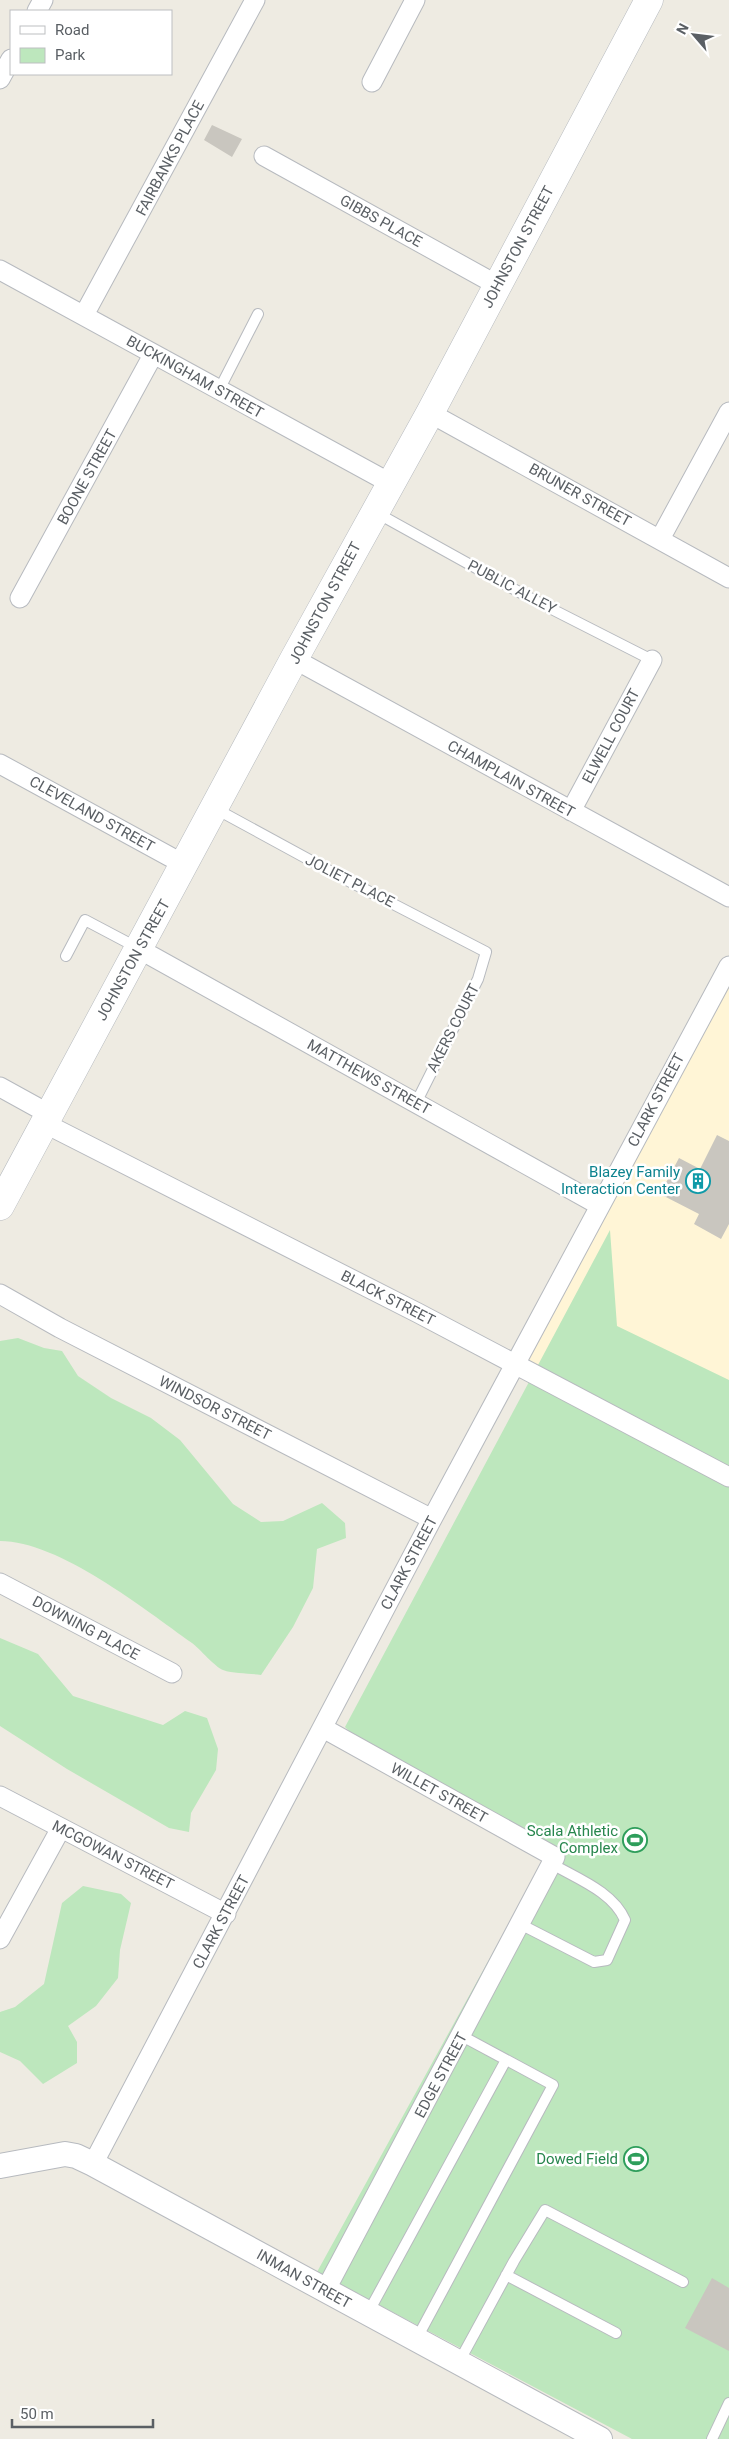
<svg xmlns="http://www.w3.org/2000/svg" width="729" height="2439" font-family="Roboto,sans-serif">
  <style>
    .commercial { fill: #fff5d6 }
    .green { fill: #bde7bd }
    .building { fill: #c9c6bf }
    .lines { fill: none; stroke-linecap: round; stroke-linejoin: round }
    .service-casing { stroke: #b7babf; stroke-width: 12 }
    .minor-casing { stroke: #b7babf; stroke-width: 21 }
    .tertiary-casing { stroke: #b7babf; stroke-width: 26 }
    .secondary-casing { stroke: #b6babf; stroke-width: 29 }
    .service { stroke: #fff; stroke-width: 10 }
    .minor { stroke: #fff; stroke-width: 19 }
    .tertiary { stroke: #fff; stroke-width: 24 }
    .secondary { stroke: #fff; stroke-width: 28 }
    .labels { text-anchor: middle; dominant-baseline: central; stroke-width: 5; stroke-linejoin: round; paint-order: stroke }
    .street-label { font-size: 15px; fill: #5a5f64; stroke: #fff }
    .culture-label { font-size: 15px; fill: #0d838f; stroke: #fff; text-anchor: end }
    .leisure-label { font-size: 15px; fill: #27864d; stroke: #fff; text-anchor: end }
  </style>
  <rect width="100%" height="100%" fill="#eeebe2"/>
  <path class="commercial" d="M729 966V1477L517 1364Z"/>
  <path class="green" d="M610 1230 617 1326 729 1380V2439H632L317 2272 551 1847 356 1738 345 1727Z
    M18 1338 44 1348 62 1351 78 1376 111 1398 151 1418 180 1440 233 1504 261 1522 283 1521 322 1503 345 1523 346 1538 317 1549 313 1588 293 1627 261 1675C249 1673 234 1674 223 1670 215 1667 200 1649 192 1643 144 1609 59 1541 0 1541V1341Z
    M0 1638 38 1654 73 1696 163 1725 185 1711 207 1718 218 1749 216 1770 191 1813 189 1832 169 1828 67 1769 0 1726Z
    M83 1886 121 1894 131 1903 120 1950 118 1978 96 2006 68 2026 77 2042V2063L43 2084 20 2061 0 2052V2012L15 2007 44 1984 62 1903Z"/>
  <path class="building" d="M212 125 242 139 232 157 204 140Z
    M717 1135 729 1141V1224L721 1239 694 1224 699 1214 660 1194 679 1158 700 1169Z
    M712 2278 729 2288V2351L685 2328Z"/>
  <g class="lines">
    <defs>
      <path id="service" d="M219 390 258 314
        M375 512 530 598 652 660
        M216 809 339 876 486 952 478 979 416 1103
        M66 956 85 920 138 948
        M520 1924 594 1962 607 1960 625 1920C613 1892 578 1879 552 1864
        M506 2275 616 2333
        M368 2313 506 2060
        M416 2340 553 2085 462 2036
        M459 2362 514 2261 545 2210 683 2282
        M712 2439 729 2403"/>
      <path id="minor" d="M37 11 43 0
        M0 79 11 59
        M372 82 415 0
        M264 156 497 285
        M0 270 390 483
        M84 315 255 0
        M430 413 729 578
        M660 539 729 412
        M20 598 153 355
        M294 659 729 897
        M0 764 185 865
        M571 811 652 660
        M139 949 599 1205
        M0 1087 49 1114
        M44 1123 418 1313 729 1477
        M0 1294 60 1328 432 1519
        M0 1583 172 1673
        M323 1728 555 1857 325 2291
        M0 1796 226 1914
        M0 1939 61 1828
        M93 2164 432 1519 729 966"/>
      <path id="tertiary" d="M0 2166 65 2154 76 2156 93 2164 600 2439"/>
      <path id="secondary" d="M0 1206 294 659 430 413 649 0"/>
    </defs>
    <use href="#service" class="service-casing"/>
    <use href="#minor" class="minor-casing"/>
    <use href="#tertiary" class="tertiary-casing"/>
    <use href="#secondary" class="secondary-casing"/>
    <use href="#service" class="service"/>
    <use href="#minor" class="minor"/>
    <use href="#tertiary" class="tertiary"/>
    <use href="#secondary" class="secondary"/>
  </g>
  <defs>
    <symbol id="building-ring" viewBox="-11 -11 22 22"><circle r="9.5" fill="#fff" stroke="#0f9aa8" stroke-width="1.5"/><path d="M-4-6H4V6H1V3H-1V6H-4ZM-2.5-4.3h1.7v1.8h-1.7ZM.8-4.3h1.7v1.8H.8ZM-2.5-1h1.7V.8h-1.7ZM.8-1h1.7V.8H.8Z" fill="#0f9aa8"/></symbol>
    <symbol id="stadium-ring" viewBox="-11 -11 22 22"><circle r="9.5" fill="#fff" stroke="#2e9e5b" stroke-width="1.5"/><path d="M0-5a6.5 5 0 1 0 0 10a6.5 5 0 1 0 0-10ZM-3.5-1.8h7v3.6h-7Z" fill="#2e9e5b"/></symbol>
  </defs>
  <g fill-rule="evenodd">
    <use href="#building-ring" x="684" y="1167" width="28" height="28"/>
    <use href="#stadium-ring" x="621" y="1826" width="28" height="28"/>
    <use href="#stadium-ring" x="622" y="2145" width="28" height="28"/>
  </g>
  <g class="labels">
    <g class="street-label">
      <text transform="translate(170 158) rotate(-62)">FAIRBANKS PLACE</text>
      <text transform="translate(381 221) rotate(29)">GIBBS PLACE</text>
      <text transform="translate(518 247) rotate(-62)">JOHNSTON STREET</text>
      <text transform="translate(195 377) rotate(29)">BUCKINGHAM STREET</text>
      <text transform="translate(87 477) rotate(-61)">BOONE STREET</text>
      <text transform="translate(580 495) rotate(29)">BRUNER STREET</text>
      <text transform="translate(512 587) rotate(28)">PUBLIC ALLEY</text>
      <text transform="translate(325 603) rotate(-62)">JOHNSTON STREET</text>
      <text transform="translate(611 736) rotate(-62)">ELWELL COURT</text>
      <text transform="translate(511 779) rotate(29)">CHAMPLAIN STREET</text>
      <text transform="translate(92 814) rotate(29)">CLEVELAND STREET</text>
      <text transform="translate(350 881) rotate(27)">JOLIET PLACE</text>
      <text transform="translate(133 960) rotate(-61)">JOHNSTON STREET</text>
      <text transform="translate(453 1028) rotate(-63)">AKERS COURT</text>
      <text transform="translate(369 1077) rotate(29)">MATTHEWS STREET</text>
      <text transform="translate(656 1100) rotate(-62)">CLARK STREET</text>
      <text transform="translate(388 1298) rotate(27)">BLACK STREET</text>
      <text transform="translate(215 1408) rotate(27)">WINDSOR STREET</text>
      <text transform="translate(409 1563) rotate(-62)">CLARK STREET</text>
      <text transform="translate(86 1628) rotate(28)">DOWNING PLACE</text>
      <text transform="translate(439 1793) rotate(29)">WILLET STREET</text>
      <text transform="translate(113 1855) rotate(27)">MCGOWAN STREET</text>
      <text transform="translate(221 1922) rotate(-62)">CLARK STREET</text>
      <text transform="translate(441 2075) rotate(-62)">EDGE STREET</text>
      <text transform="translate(304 2279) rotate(29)">INMAN STREET</text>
    </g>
    <g class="culture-label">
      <text x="680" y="1172">Blazey Family<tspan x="680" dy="17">Interaction Center</tspan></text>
    </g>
    <g class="leisure-label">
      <text x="618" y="1831">Scala Athletic<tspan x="618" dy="17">Complex</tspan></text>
      <text x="618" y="2159">Dowed Field</text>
    </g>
  </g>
  <rect x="10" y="10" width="162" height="65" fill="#ffffff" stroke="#bdbfc1"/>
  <rect x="20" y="26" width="25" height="8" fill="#ffffff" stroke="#bdbfc1"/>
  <text x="55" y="35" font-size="15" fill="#5a5f64">Road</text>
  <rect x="20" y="48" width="25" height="15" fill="#bde7bd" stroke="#bdbfc1"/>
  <text x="55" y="60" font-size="15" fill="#5a5f64">Park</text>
  <g transform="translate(694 35) rotate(298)" stroke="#ffffff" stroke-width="4" paint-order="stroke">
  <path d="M0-4L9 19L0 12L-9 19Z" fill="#5a5f64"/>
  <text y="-8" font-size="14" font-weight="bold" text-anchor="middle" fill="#5a5f64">N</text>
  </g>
  <path d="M12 2419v8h141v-8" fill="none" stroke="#5a5f64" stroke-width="2.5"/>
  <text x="20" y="2419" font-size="15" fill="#5a5f64" stroke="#ffffff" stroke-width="4" paint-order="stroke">50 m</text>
</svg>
